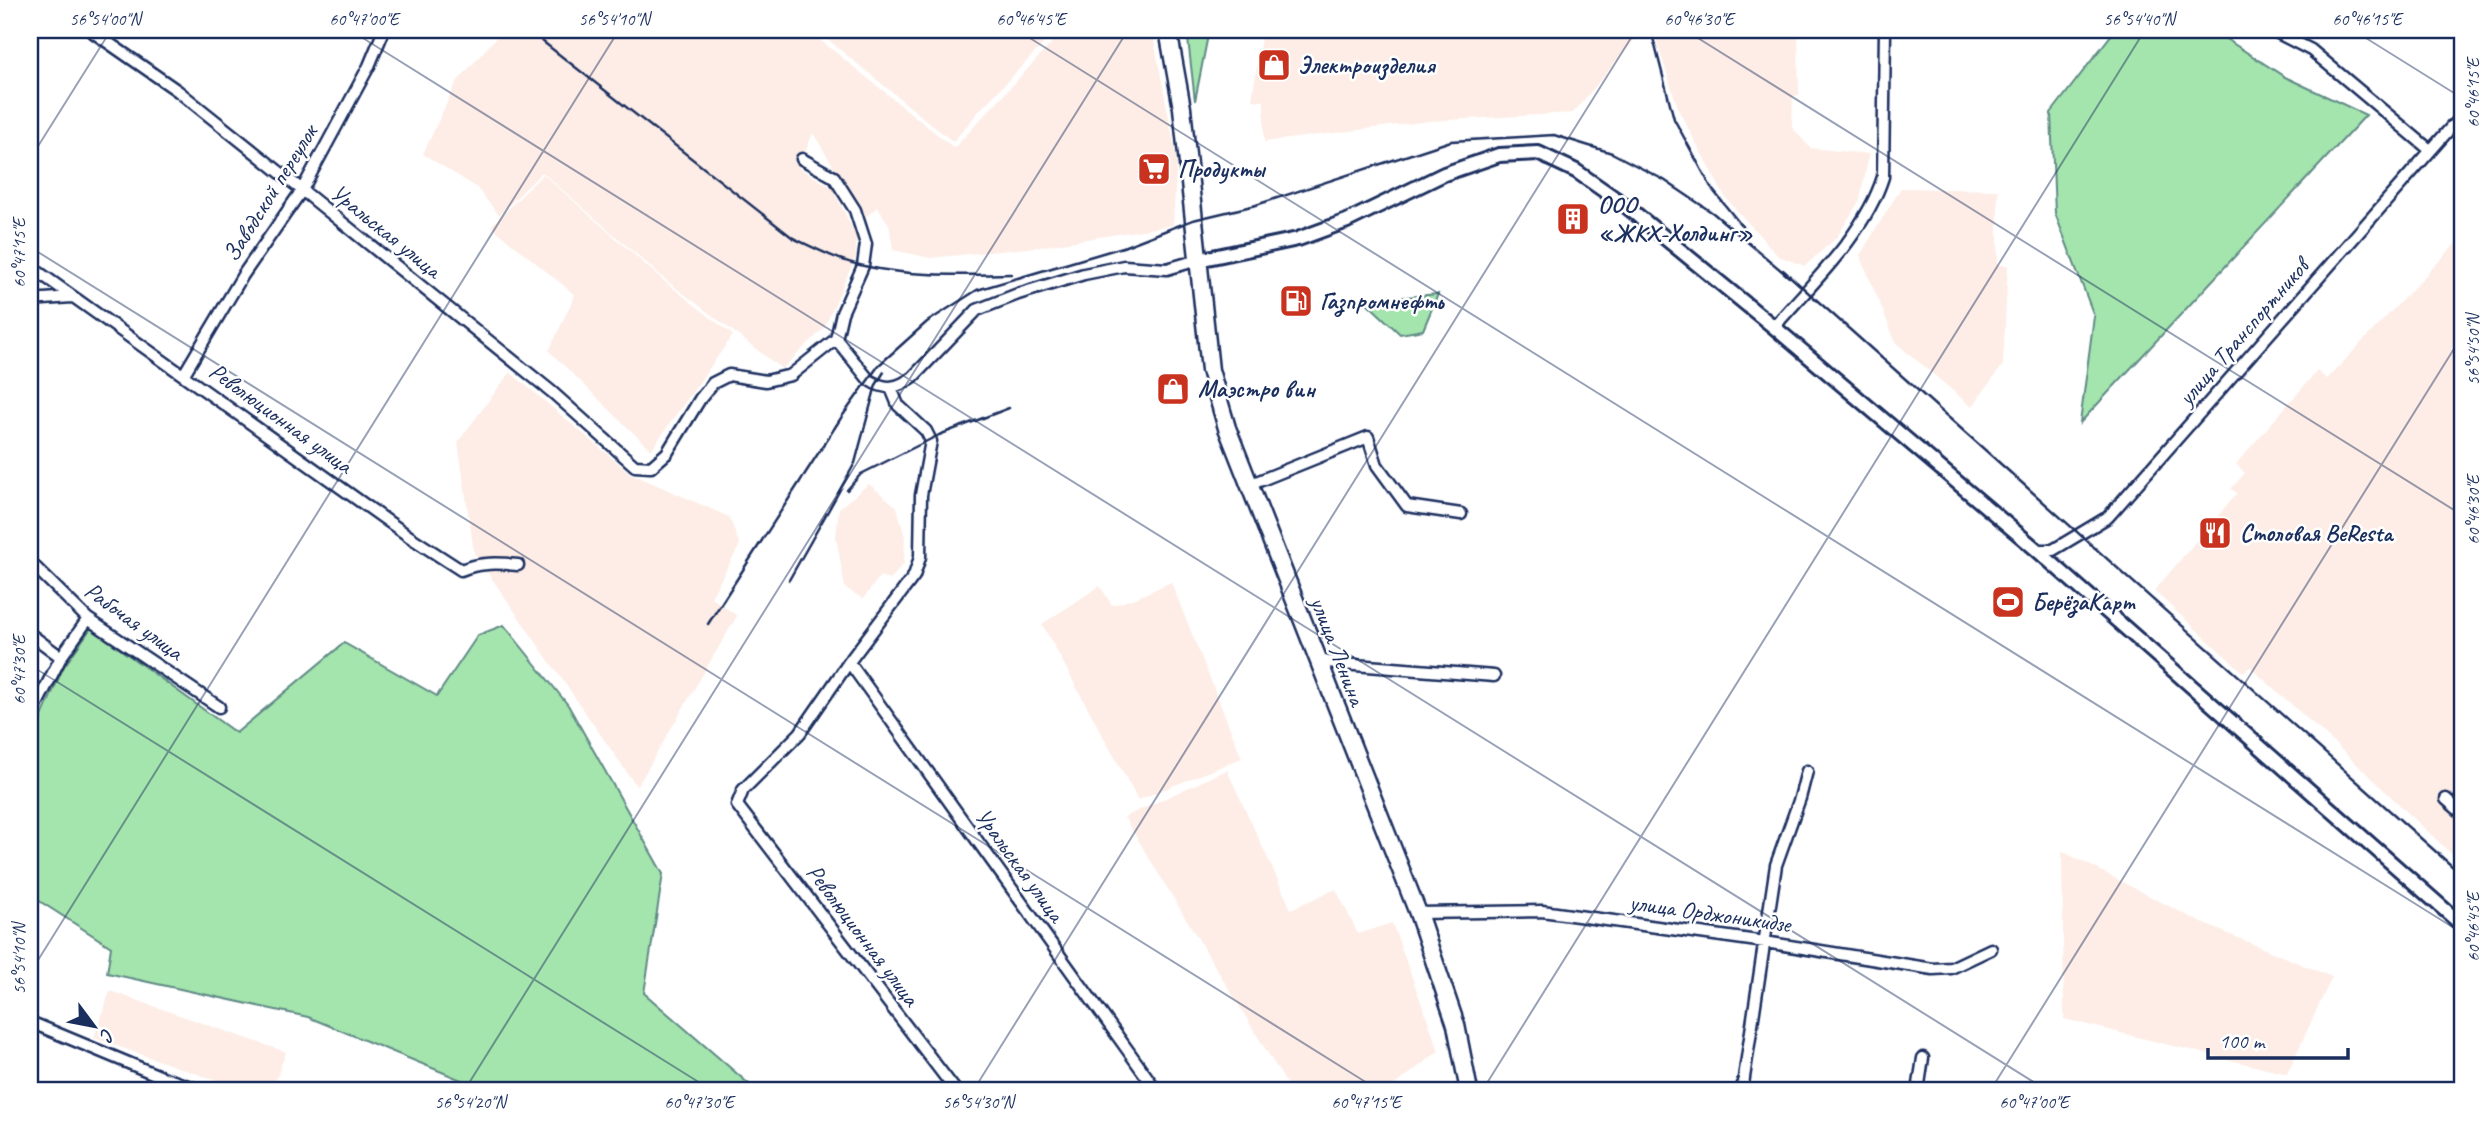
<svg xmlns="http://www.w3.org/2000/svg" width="2492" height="1121" font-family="Caveat,sans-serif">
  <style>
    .built { fill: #fdede6 }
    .green { fill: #a4e4ad; stroke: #608a86; stroke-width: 2 }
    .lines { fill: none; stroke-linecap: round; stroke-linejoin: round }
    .minor-casing { stroke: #1b2f5e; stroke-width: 15 }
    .tertiary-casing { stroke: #1b2f5e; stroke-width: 18 }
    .primary-casing { stroke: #1b2f5e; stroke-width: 21 }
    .minor { stroke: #fff; stroke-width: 10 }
    .tertiary { stroke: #fff; stroke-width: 12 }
    .primary { stroke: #fff; stroke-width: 16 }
    .rail { stroke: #1b2f5e; stroke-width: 2.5 }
    .ticks { fill: none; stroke: #1b2f5e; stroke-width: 2; stroke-opacity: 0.45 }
    .labels { text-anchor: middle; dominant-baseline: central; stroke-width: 5; stroke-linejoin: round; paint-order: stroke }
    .poi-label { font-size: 24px; font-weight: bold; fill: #1b2f5e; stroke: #fff; text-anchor: start }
    .street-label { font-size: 24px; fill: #1b2f5e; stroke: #fff }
    .neatline { fill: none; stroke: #1b2f5e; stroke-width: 2.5 }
    .ticks-label { font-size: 18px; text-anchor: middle; fill: #1b2f5e }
  </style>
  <rect width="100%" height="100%" fill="#fff"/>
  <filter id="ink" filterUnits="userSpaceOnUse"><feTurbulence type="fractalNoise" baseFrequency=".0143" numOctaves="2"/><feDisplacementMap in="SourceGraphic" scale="14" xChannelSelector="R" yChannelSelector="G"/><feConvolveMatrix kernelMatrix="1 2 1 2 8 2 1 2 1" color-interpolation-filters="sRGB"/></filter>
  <g filter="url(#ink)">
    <path class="built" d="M503 30H808L954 148 1050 45 1055 30H1152L1177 160 1173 225 1038 247 930 258 893 250 889 224 877 207 865 218 813 133 799 168 832 187 856 236V256L824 328 782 369 667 281 542 172 499 215 476 187 423 154 456 83Z
      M816 30H1029L1046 41 980 110 953 142Z
      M1262 30H1642V31L1573 113 1429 121 1264 142V101L1252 100Z
      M1653 30H1798L1799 95 1793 96 1792 127 1810 148 1869 154 1860 200 1837 237 1805 266 1778 256 1725 197 1679 111Z
      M543 174 664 281 733 335 651 450 549 351 575 295 491 226Z
      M1901 188 1998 190V265H2008L2003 365 1972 407 1896 343 1860 255Z
      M2462 237V864L2344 752 2250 667 2243 672 2154 591 2237 493 2231 489 2245 473 2236 464 2317 371 2327 379Z
      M510 372 630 473 729 517 740 545 711 597 737 616 637 787 474 553 458 442Z
      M869 484 897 507 905 537 904 563 890 580 880 576 863 599 845 588 836 537 839 508Z
      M1171 582 1242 758 1138 800 1042 624 1100 586 1112 605 1136 598Z
      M1227 770 1291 909 1336 889 1358 934 1392 923 1439 1051 1387 1091H1291L1124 817Z
      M2062 851 2200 922 2332 977 2287 1074 2064 1019Z
      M110 991 286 1052 272 1091H246L94 1038Z"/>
    <path class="green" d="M1187 30H1209L1195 101Z
      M2115 30H2212L2285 77 2366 115 2080 423 2094 316 2055 213 2051 113Z
      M1438 294 1423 330 1400 334 1365 301Z
      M504 625 568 705 663 874 644 993 757 1091H488L308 1017 107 973 111 947 30 895V744L63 668 91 628 236 733 344 643 437 696 478 635Z"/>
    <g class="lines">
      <defs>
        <path id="minor" d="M90 30 178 91 302 190 552 392 635 466 651 467 667 453 700 399 713 383 729 375 766 381 791 375 836 339 842 313 863 266 866 244 855 210 834 177 802 159
          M2272 30 2311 50 2430 150
          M30 266 410 537 461 570C480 562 499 563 518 565
          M30 300 72 297
          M1774 327C1812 283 1865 234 1883 177L1885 30
          M836 339 869 380C886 391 898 388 913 377L977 310 1018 294 1084 274 1124 266 1167 269 1198 260
          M184 374 243 275 302 190 369 66 384 30
          M891 388 898 405 926 431 931 441 921 495 920 557 914 576 849 662 800 733 743 790 737 805 956 1091
          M1249 485 1368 437 1377 465 1407 506 1461 514
          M2037 550H2053L2108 517 2462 115
          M30 562 88 619 219 707
          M30 634 61 657
          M1317 660 1342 664 1494 676
          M849 662 1157 1091
          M30 718 61 657 88 619
          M2446 799 2462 813
          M1418 913 1542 911 1765 942 1933 969 1951 968 1991 949
          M30 1022 162 1077 203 1091
          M157 1091 162 1077
          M1742 1091 1776 865 1800 798 1807 771
          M1918 1091 1923 1058"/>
        <path id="tertiary" d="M1198 260 1298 239 1347 221 1444 174 1499 155 1538 153 1576 171 1626 206 1774 327 2037 550 2462 925"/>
        <path id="primary" d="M1168 30 1182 108 1210 370 1227 428 1418 913 1456 1025 1469 1091"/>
      </defs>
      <use href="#minor" class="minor-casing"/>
      <use href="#tertiary" class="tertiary-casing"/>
      <use href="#primary" class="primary-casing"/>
      <use href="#minor" class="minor"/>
      <use href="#tertiary" class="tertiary"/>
      <use href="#primary" class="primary"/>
      <path class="rail" d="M528 30 793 238C816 249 839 261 864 266 912 277 962 275 1011 274
        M1651 30 1674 119 1712 189 1749 235
        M1783 270 2462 875
        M847 490 861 474 939 435 1009 408
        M789 580 855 463 876 385 884 372
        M708 624 841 418 879 365 927 322 977 290 1123 247 1193 220 1256 205 1451 141 1554 135 1612 153 1664 180 1713 213 1789 277"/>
    </g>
  </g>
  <path class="ticks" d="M350 30 2048 1091M1017 30 2462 933M1685 30 2462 515M2353 30 2462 98M30 159 111 30M30 247 1380 1091M30 665 713 1091M30 973 619 30M30 1082 45 1091M464 1091 1128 30M973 1091 1636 30M1482 1091 2145 30M1990 1091 2462 336"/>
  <defs>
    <symbol id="shop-square" viewBox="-11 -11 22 22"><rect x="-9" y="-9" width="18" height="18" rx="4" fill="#c8321e" stroke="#fff"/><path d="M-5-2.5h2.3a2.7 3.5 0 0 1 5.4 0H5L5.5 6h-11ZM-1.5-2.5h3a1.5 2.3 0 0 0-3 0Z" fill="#fff"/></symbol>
    <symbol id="supermarket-square" viewBox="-11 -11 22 22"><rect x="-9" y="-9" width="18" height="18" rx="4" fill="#c8321e" stroke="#fff"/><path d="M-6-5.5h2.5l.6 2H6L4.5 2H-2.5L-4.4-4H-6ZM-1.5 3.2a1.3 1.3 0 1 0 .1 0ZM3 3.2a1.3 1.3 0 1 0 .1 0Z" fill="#fff"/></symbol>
    <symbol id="building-square" viewBox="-11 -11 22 22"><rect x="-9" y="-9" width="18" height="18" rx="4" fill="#c8321e" stroke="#fff"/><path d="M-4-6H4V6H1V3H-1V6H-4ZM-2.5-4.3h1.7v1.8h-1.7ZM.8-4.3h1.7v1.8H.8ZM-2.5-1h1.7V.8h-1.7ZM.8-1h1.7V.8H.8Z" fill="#fff"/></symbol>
    <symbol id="fuel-square" viewBox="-11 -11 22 22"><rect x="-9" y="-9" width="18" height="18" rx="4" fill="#c8321e" stroke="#fff"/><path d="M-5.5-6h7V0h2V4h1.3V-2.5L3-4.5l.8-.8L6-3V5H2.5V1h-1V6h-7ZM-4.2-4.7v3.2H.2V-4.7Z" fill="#fff"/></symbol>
    <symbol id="restaurant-square" viewBox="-11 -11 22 22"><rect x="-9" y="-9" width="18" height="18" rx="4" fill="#c8321e" stroke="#fff"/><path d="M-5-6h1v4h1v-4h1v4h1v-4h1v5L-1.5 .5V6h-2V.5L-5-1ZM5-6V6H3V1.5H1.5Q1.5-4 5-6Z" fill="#fff"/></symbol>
    <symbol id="stadium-square" viewBox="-11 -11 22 22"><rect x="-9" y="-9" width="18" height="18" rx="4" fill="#c8321e" stroke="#fff"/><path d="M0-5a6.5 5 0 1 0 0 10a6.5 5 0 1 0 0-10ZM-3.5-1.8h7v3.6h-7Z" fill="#fff"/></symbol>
  </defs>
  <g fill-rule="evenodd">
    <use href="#shop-square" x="1255" y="46" width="38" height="38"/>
    <use href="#supermarket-square" x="1135" y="150" width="38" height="38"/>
    <use href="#building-square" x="1554" y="200" width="38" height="38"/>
    <use href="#fuel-square" x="1277" y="282" width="38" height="38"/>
    <use href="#shop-square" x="1154" y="370" width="38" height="38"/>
    <use href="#restaurant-square" x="2196" y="514" width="38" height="38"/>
    <use href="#stadium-square" x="1989" y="583" width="38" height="38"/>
  </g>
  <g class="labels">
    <g class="poi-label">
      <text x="1298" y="65">Электроизделия</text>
      <text x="1178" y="169">Продукты</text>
      <text x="1598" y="205">ООО<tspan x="1598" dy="28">«ЖКХ-Холдинг»</tspan></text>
      <text x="1320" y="301">Газпромнефть</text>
      <text x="1198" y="389">Маэстро вин</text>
      <text x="2240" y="533">Столовая BeResta</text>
      <text x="2032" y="602">БерёзаКарт</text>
    </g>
    <g class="street-label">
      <text transform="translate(270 193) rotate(-58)">Заводской переулок</text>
      <text transform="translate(386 231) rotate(39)">Уральская улица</text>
      <text transform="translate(2243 332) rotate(-49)">улица Транспортников</text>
      <text transform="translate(281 418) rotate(36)">Революционная улица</text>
      <text transform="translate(134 621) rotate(36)">Рабочая улица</text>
      <text transform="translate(1338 651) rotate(69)">улица Ленина</text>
      <text transform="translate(1020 865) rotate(54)">Уральская улица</text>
      <text transform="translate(1710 913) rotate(8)">улица Орджоникидзе</text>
      <text transform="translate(863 935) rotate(53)">Революционная улица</text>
    </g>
  </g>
  <rect width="2492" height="1121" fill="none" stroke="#fff" stroke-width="77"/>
  <g transform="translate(94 1026) rotate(122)" stroke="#ffffff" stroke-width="5" paint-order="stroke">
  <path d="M0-5L12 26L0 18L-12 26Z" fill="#1b2f5e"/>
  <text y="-10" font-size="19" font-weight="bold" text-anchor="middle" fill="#1b2f5e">С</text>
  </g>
  <path d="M2208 1048v10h140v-10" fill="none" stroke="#1b2f5e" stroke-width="3.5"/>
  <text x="2219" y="1048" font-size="21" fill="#1b2f5e" stroke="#ffffff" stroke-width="5" paint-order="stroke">100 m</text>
  <rect x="38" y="38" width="2416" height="1044" class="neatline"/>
  <g class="ticks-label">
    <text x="105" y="25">56°54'00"N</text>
    <text x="364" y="25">60°47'00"E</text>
    <text x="614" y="25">56°54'10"N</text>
    <text x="1031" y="25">60°46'45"E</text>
    <text x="1699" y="25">60°46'30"E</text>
    <text x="2139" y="25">56°54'40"N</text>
    <text x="2367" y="25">60°46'15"E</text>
    <text transform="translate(2473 93) rotate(-90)" y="6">60°46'15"E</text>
    <text transform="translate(19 253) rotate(-90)" y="6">60°47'15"E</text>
    <text transform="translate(2473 350) rotate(-90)" y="6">56°54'50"N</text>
    <text transform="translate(2473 510) rotate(-90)" y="6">60°46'30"E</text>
    <text transform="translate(19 670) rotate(-90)" y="6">60°47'30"E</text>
    <text transform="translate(2473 927) rotate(-90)" y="6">60°46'45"E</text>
    <text transform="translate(19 959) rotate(-90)" y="6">56°54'10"N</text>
    <text x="470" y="1108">56°54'20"N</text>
    <text x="699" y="1108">60°47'30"E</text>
    <text x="978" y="1108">56°54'30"N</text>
    <text x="1366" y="1108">60°47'15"E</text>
    <text x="2034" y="1108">60°47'00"E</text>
  </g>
</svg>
